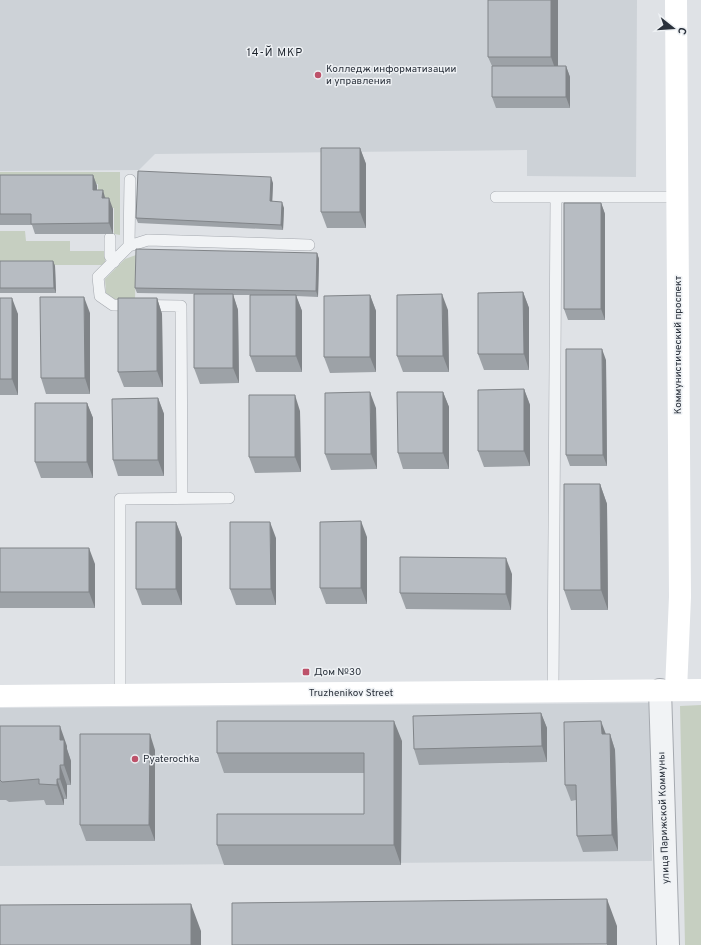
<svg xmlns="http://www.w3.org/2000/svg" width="701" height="945" font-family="Overpass,sans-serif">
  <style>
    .built { fill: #cdd2d7 }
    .green { fill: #c6cfc1 }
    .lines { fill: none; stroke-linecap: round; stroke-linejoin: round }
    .lane-casing { stroke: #a5a9af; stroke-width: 12 }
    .street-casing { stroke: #a5a9af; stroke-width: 24 }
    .lane { stroke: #f1f3f5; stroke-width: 11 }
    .street { stroke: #f1f3f5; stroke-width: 22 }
    .secondary { stroke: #fff; stroke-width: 22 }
    .wall { fill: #9da2a7 }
    .shaded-wall { fill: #808488 }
    .building { fill: #b7bcc2; stroke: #808488 }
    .poi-dot { fill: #bd526a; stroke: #eef1f4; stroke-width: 1.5 }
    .labels { text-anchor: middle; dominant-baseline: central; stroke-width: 3; stroke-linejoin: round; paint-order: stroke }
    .poi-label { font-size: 10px; fill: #2a313b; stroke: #eef1f4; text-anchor: start }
    .street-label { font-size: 10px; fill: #2a313b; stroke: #eef1f4 }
    .neighbourhood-label { font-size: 11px; letter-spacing: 1px; fill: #1c232c; stroke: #eef1f4 }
  </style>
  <rect width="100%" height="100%" fill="#dfe2e6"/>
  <path class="built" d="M0 0H637L636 177 527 176V150L155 154 139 170 0 171Z
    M651 703 652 861 0 866V708Z"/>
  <path class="green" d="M0 172H120V235L114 234V208H108L98 200V184L0 185Z
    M0 231H25L26 241H70V251H105V265H0Z
    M136 255 135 301H116L106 293 105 279 125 259Z
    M701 705V945H685L680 706Z"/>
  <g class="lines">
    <defs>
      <path id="lane" d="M496 197H678
        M110 238V256L114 262
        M129 246 130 180
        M182 498 181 306 113 305 100 296 98 277 129 246 148 240 309 245
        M553 692 556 197
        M120 695V499L229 498"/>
      <path id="street" d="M660 690 668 945"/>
    </defs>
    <use href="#lane" class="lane-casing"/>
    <use href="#street" class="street-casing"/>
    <use href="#lane" class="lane"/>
    <use href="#street" class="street"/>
    <path class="secondary" d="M676 0 680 597 676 690
      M0 696 701 690"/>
  </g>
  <path class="wall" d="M558 0V66H566L570 77V108H496L492 97V66L488 57Z
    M360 148 366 164V228H327L321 212Z
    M0 175H93L97 186V190L106 198 113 209V234H35L32 225H0Z
    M273 183 272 201 284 208 283 230 138 223 136 218Z
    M601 203 605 214V320H568L564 309Z
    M317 253 319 259 318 297 296 296 302 311V372H256L250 356V295H233L238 310 239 383 200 384 194 368 197 294 137 293 135 288Z
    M0 261H53L55 266 56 293H0Z
    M523 292 529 308V370H484L478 354Z
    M370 295 376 311V372L330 373 324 357Z
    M0 298 18 314V395H0Z
    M157 298 162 314 163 387H124L118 372Z
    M448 310 449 372H403L397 356Z
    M90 313V394H46L41 378Z
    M606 360 607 466H570L566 455Z
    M524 389 530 405V466L484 467 478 451Z
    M443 392 449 407V469H403L398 453Z
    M158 398 164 414V476H118L113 460Z
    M87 403 93 418V478H41L35 462Z
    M376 408 377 469 331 470 325 454Z
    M300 411 301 472 255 473 249 457Z
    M600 484 607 504 608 610H571L564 590Z
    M176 522 182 538V605H142L136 589Z
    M367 537V604H326L320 588Z
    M276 538V605H236L230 589Z
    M0 548 95 564V608H0Z
    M512 574 511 610 406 609 400 593Z
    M541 713 547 728V762L419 765 414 749Z
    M0 726 67 746V749L71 761V785H67V799H64V805H46L44 800 9 802 6 800H0Z
    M606 734H610L615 750 618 851 583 852 577 836 576 800 571 801 565 785Z
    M402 741 401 865H224L217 845 364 814V773H224L217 753Z
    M155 750V841H86L80 825Z"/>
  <path class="shaded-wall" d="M551 0H558V77L551 57Z
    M566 66 570 77V108L566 97Z
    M360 148 366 164V228L360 212Z
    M93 175 97 186V201L93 190Z
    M271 177 273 183 272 207 270 201Z
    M103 190 106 201 102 198Z
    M109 198 113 209V234L109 223Z
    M282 202 284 208 283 230 281 225Z
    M601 203 605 214V320L601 309Z
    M317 253 319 259 318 297 316 291Z
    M53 261 55 266 56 293 54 288Z
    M523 292 529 308V370L524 354Z
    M233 294 238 310 239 383 233 368Z
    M442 294 448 310 449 372 443 356Z
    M296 295 302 311V372L296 356Z
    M370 295 376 311V372L370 357Z
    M84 297 90 313V394L85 378Z
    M12 298 18 314V395L12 379Z
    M157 298 162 314 163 387 157 371Z
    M602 349 606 360 607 466 603 455Z
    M524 389 530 405V466L524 451Z
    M370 392 376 408 377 469 371 454Z
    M443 392 449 407V469L443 453Z
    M295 395 300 411 301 472 295 457Z
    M158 398 164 414V476L158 460Z
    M87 403 93 418V478L87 462Z
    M600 484 607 504 608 610 601 590Z
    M361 521 367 537V604L361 588Z
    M176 522 182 538V605L176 589Z
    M270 522 276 538V605L271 589Z
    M89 548 95 564V608L89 592Z
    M506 558 512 574 511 610 506 594Z
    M541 713 547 728V762L542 746Z
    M394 721 402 741 401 865 394 845Z
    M601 721 607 737 602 734Z
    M60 726 67 746V749L71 761V785L64 765 60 740Z
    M150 734 155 750V841L149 825Z
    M610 734 615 750 618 851 612 835Z
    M60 765 67 785V799L60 779Z
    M57 779 64 799V805L57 785Z
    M607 899 617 926V945H607Z
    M191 904 201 931V945H191Z"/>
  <path class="building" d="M488 0H551V57H488Z
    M492 66H566V97H492Z
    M321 148H360V212H321Z
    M138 171 271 177 270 201 282 202 281 225 136 218Z
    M0 175H93V190H103L102 198H109V223L31 224V214H0Z
    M564 203H601V309H564Z
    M136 249 317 253 316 291 135 288Z
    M0 261H53L54 288H0Z
    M523 292 524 354H478V293Z
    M194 294H233V368H194Z
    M442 294 443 356H397V295Z
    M250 295H296V356H250Z
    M370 295V357H324V296Z
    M40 297H84L85 378H41Z
    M0 298H12V379H0Z
    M118 298H157V371L118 372Z
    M566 349H602L603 455H566Z
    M524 389V451H478V390Z
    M370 392 371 454H325V393Z
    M397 392H443V453H398Z
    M249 395H295V457H249Z
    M158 398V460H113L112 399Z
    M35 403H87V462H35Z
    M564 484H600L601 590H564Z
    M361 521V588H320V522Z
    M136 522H176V589H136Z
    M230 522H270L271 589H230Z
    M0 548H89V592H0Z
    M400 557 506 558V594L400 593Z
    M541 713 542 746 414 749 413 716Z
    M217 721H394V845H217V814H364V753H217Z
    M601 721 602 734H610L612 835 577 836 576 785H565L564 722Z
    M0 726H60V740H64V765H60V779H57V785L39 784V779L2 782 0 780Z
    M80 734H150L149 825H80Z
    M607 899V944L232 945V903Z
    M191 904V945H0V905Z"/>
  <g class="poi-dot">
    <circle cx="318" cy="75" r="4"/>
    <rect x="302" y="668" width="8" height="8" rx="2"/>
    <circle cx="135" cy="759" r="4"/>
  </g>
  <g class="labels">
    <g class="poi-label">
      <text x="326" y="69">Колледж информатизации<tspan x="326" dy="12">и управления</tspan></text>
      <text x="314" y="672">Дом №30</text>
      <text x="143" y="759">Pyaterochka</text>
    </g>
    <g class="street-label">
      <text transform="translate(678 345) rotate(-90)">Коммунистический проспект</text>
      <text x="351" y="693">Truzhenikov Street</text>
      <text transform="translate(664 818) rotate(-92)">улица Парижской Коммуны</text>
    </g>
    <g class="neighbourhood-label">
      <text x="275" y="53">14-Й МКР</text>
    </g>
  </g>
  <g transform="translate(673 28) rotate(107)" stroke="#eef1f4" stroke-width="3" paint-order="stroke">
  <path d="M0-3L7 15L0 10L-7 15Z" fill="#2a313b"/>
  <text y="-6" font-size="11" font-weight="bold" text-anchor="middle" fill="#2a313b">С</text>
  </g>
</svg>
